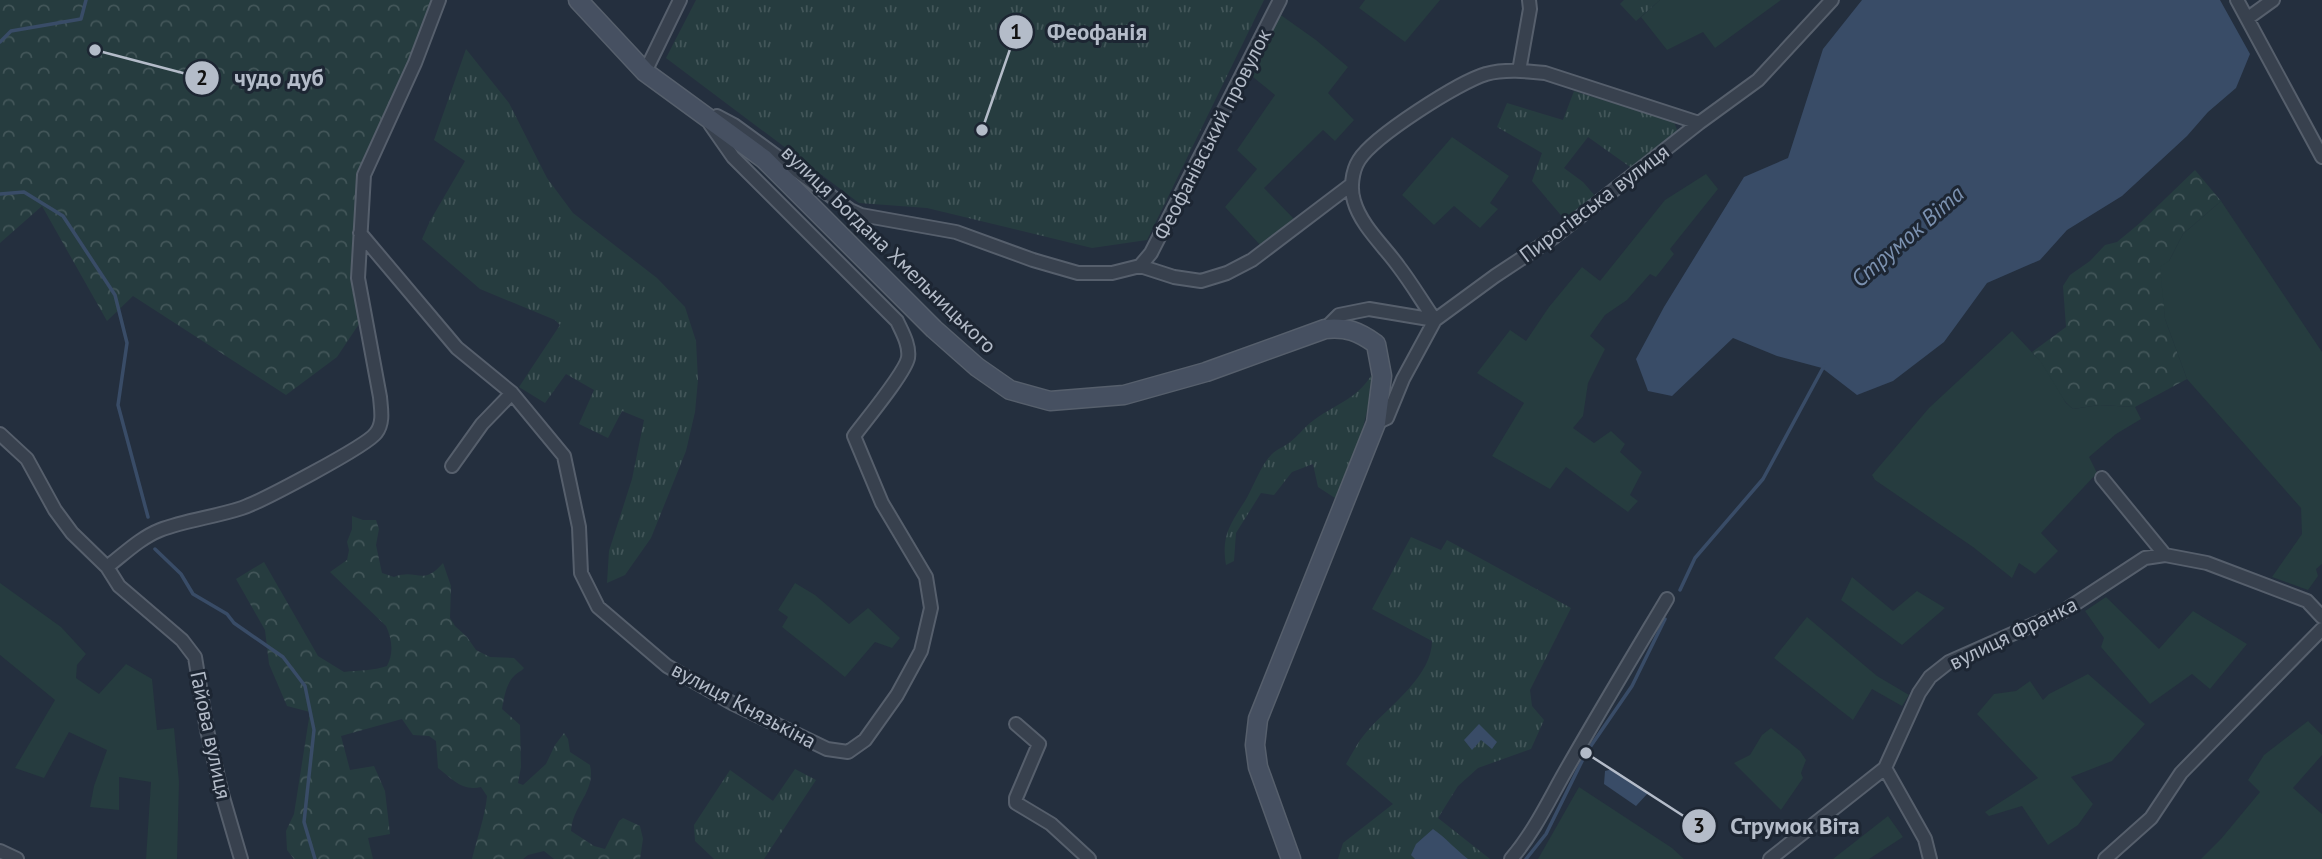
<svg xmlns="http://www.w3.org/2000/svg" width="2322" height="859" font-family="'PT Sans',sans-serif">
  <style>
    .grass { fill: url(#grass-tufts) }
    .forest { fill: url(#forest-crowns) }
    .garden { fill: #263c3f }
    .water { fill: #394c67 }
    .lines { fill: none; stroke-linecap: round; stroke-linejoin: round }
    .stream { stroke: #394c67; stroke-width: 3.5 }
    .street-casing { stroke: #565f6c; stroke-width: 16 }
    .secondary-casing { stroke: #565f6c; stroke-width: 21 }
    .street { stroke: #38414e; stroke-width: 12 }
    .secondary { stroke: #465061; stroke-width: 18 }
    .labels { text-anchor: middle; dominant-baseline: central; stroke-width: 6; stroke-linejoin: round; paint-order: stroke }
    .street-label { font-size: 21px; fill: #b4bcc9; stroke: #1d2633 }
    .water-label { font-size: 23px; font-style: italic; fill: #7c92b1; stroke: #1d2633 }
    .leader { fill: none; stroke: #b4bcc9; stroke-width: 2.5 }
    .callout-dot { fill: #b4bcc9; stroke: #1d2633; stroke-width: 2.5 }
    .mark-label { font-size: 21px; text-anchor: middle; font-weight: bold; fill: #111 }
    .callout-label { font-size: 23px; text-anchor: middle; font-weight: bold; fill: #b4bcc9; stroke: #1d2633; stroke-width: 6; stroke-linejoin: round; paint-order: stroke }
  </style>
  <defs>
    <pattern id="grass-tufts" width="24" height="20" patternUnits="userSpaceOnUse" patternTransform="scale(1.75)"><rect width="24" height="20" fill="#263c3f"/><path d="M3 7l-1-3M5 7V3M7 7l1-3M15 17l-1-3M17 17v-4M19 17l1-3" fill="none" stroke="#435659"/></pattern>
    <pattern id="forest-crowns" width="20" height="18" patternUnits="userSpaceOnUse" patternTransform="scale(1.75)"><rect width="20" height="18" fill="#263c3f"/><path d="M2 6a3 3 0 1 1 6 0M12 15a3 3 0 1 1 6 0" fill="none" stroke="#435659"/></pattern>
  </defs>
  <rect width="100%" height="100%" fill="#242f3e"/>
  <path class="grass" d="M696 0H1264L1147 240 1092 248 927 208 859 203 666 58Z
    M1624 0H1660L1636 21 1620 4Z
    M466 49 509 103 547 178 573 213 657 278 685 307 696 341 698 380 695 412 686 451 651 538 625 575 607 583 609 551 632 479 644 420 622 411 608 438 579 424 594 390 566 374 545 403 519 387 560 325 555 320 480 289 422 239 430 221 465 161 434 140Z
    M1574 91 1674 122 1677 130 1670 142 1633 169 1588 137 1564 168 1583 182 1596 197 1565 220 1532 181 1542 153 1497 127 1507 103 1563 120Z
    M1375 369 1374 381 1355 462 1338 500 1318 487 1313 464 1292 472 1274 495 1261 493 1236 533 1234 561 1226 565C1221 537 1230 524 1245 501 1254 486 1260 466 1272 454 1277 449 1284 447 1290 442 1297 437 1303 429 1310 423 1335 403 1358 401 1375 369Z
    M1411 537 1441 550 1447 540 1571 608 1530 690 1532 706 1544 720 1531 749 1478 768 1458 786 1438 818 1490 859H1338L1343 843 1393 804 1346 764C1353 752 1360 738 1370 728 1391 705 1432 675 1432 641L1372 609Z
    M795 769 816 780 764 859H714L695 841 694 825 730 770 773 801Z"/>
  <path class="forest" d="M0 0H435L359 182 365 315 337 357 286 395 133 296 107 321 42 206 0 243Z
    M2195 170 2221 201 2183 234 2169 261 2164 297 2165 319 2187 379 2135 407 2099 405 2073 409C2055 394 2048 369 2032 352L2066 327 2063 286 2070 275 2090 261 2105 245 2117 242 2140 223Z
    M352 516 363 520H376L379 529 376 545 382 573 394 577C418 568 422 587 443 563L451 586 450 618 455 626 467 637 476 650 490 657 514 658 524 668C522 671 518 672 515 675 506 683 504 698 502 709L520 725 521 767 518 783 523 785 546 764 555 745 564 733 568 739 570 752 590 765C596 792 573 804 571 831L594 846 605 849 619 821 623 818 640 826 643 839 640 859H554L544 851 528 855 523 859H472C477 838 485 817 487 796L481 787C463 792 452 779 438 768L436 741 429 736 413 735 402 719 341 736 350 770 374 766 385 791 390 834 368 838 373 859H294L287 850 286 831 294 814 310 712 287 706 269 664 265 630 236 579 264 562 318 656 344 672C359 670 373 671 387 666 394 653 392 639 386 626L330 572 347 560 349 550 347 542 352 529Z"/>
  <path class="garden" d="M1365 0H1440L1405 42 1359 8Z
    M1660 0H1781L1715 48 1703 32 1667 50 1641 17Z
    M1278 13 1316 40 1348 67 1328 93 1354 120 1335 141 1323 130 1264 188 1294 219 1262 247 1225 207 1257 169 1237 150 1275 95 1248 73Z
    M1452 137 1509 176 1490 203 1498 209 1480 228 1454 206 1434 225 1402 195Z
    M1706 174 1718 189 1670 249 1674 254 1656 277 1650 274 1627 300 1605 315 1590 336 1605 349 1588 383 1583 416 1573 428 1594 443 1611 431 1625 444 1620 452 1642 472 1630 495 1638 501 1628 512 1566 467 1550 489 1492 456 1524 403 1477 373 1510 330 1526 341 1549 307 1582 267 1600 281 1665 200Z
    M2221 201 2322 352V564L2316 569 2318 576 2308 590 2272 577 2302 534 2301 508 2187 379 2165 319 2160 267 2169 261 2183 234Z
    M2012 331 2041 362 2066 403 2073 409 2099 405 2135 407 2141 419 2116 434 2089 457 2097 473 2041 533 2058 551 2035 574 2019 563 2012 578 1973 547 1875 480 1872 475 1929 408Z
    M1852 577 1893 611 1917 591 1945 608 1902 645 1841 600Z
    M0 583 61 627 86 654 77 665 76 678 99 694 126 664 152 679 157 730 174 728 179 782 177 859H146L151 782 119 777V810L90 807 94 786 107 750 69 732 44 778 15 768 55 700 0 655Z
    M795 583 815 595 849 624 868 608 900 638 892 648 875 642 845 677 782 627 788 617 778 610Z
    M2106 597 2159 649 2193 611 2247 644 2210 689 2192 674 2150 704 2101 647 2104 638 2085 611Z
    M1807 617 1877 676 1909 695 1902 706 1872 689 1853 720 1774 658Z
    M2088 674 2145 724 2112 761 2071 777 2093 804 2078 825 2048 845 2022 806 1989 816 1985 812 2038 778 1977 714 1994 694 2016 691 2030 681 2043 700 2049 694Z
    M2308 721 2322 735V755L2293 788 2322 814V859H2201L2221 839 2260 792 2248 780 2264 755Z
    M1771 728 1800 751 1806 760 1801 773 1803 778 1781 810 1734 763 1750 755 1762 735Z
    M1579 787 1672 848 1684 859H1538Z
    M1888 816 1903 837 1869 859H1833Z"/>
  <path class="water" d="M1862 0H2220L2250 54 2236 88 2208 112 2187 136 2122 196 2067 230 2040 260 1987 283 1944 342 1893 381 1857 395 1822 368 1777 356 1733 338 1672 396 1648 391 1636 359 1664 307 1744 177 1788 158 1823 49Z
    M1479 724 1497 742 1492 749 1481 740 1472 750 1464 740Z
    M1613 769 1648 793 1636 806 1604 784 1605 771Z
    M1433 829C1446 838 1455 849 1468 859H1415L1411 855 1416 844Z"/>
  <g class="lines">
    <path class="stream" d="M0 42 11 31 81 19 86 0
      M0 194 24 192 63 216 115 295 127 343 118 405 148 517
      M155 549 181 574 193 594 227 614 234 623 283 657 305 686 314 730 304 822 315 859
      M1680 590 1695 558 1763 479 1824 366
      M1526 859 1546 834 1586 753 1632 686 1665 619"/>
    <defs>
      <path id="street" d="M2237 0 2322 157
        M2248 18 2273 0
        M1519 71 1530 9 1529 0
        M645 72 680 0
        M717 116 734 125 850 210 861 215 956 232 1033 260 1078 273H1112L1140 266 1174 277 1201 281 1227 273 1252 260 1352 184
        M360 233 457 348 512 393 564 456 579 527 581 573 598 607 667 666 732 703 827 749 848 752 865 740 897 695 921 651 931 608 926 577 882 503 854 436C865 421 905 373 908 358 910 345 902 332 897 321L733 157 710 124
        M1140 266 1151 253 1280 0
        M1325 329 1339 315 1369 309 1435 320 1495 276 1554 237 1699 123 1758 80 1832 0
        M1376 423 1387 418 1403 379 1435 320C1423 303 1412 284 1399 267 1385 247 1361 226 1354 201 1350 189 1352 171 1359 160 1374 136 1459 82 1486 74 1505 69 1526 71 1545 73L1699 123
        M0 434 27 459 55 510 72 533 107 567 119 586 182 640 195 657 207 730 222 794 241 859
        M452 466 482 424 512 393
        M2102 478 2165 555
        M107 567C124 554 140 538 160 530 186 520 215 517 242 508 260 502 367 446 376 433 384 423 381 409 380 397L358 278 364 175 415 63 439 0
        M1016 724 1039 744 1016 798V803L1051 824 1089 859
        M1885 768 1925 839 1930 859
        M0 851 17 859
        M1511 859C1534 832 1548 802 1565 772 1598 714 1633 656 1667 599
        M1770 859 1885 768 1919 693 1930 677 1949 662 2064 611 2145 558 2165 555 2207 563 2307 601 2322 617
        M2105 859 2151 818 2181 773 2322 629"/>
      <path id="secondary" d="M578 0 645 72 764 159 934 329 977 367 1010 390 1050 401 1124 395 1206 372 1325 329C1347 327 1358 331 1376 344L1382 376 1376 423 1258 719 1255 745 1258 767 1291 859"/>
    </defs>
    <use href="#street" class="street-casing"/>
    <use href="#secondary" class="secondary-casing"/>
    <use href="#street" class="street"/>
    <use href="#secondary" class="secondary"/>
  </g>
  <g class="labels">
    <g class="street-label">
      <text transform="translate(1212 134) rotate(-63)">Феофанівський провулок</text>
      <text transform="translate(1594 203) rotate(-37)">Пирогівська вулиця</text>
      <text transform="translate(889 249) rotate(44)">вулиця Богдана Хмельницького</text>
      <text transform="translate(2013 633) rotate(-26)">вулиця Франка</text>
      <text transform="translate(744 705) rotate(28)">вулиця Князькіна</text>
      <text transform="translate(211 735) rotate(78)">Гайова вулиця</text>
    </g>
    <g class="water-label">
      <text transform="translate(1907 236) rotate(-41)">Струмок Віта</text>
    </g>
  </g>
  <path class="leader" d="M982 130L1016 32M95 50L202 78M1586 753L1699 826"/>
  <g class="callout-dot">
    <circle cx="982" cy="130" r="7"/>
    <circle cx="95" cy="50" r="7"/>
    <circle cx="1586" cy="753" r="7"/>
    <circle cx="1016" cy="32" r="18"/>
    <circle cx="202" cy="78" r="18"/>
    <circle cx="1699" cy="826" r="18"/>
  </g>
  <g class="mark-label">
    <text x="1016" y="39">1</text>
    <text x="202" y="85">2</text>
    <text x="1699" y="833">3</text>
  </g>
  <g class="callout-label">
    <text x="1097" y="40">Феофанія</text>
    <text x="279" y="86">чудо дуб</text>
    <text x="1795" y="834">Струмок Віта</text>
  </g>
</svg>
